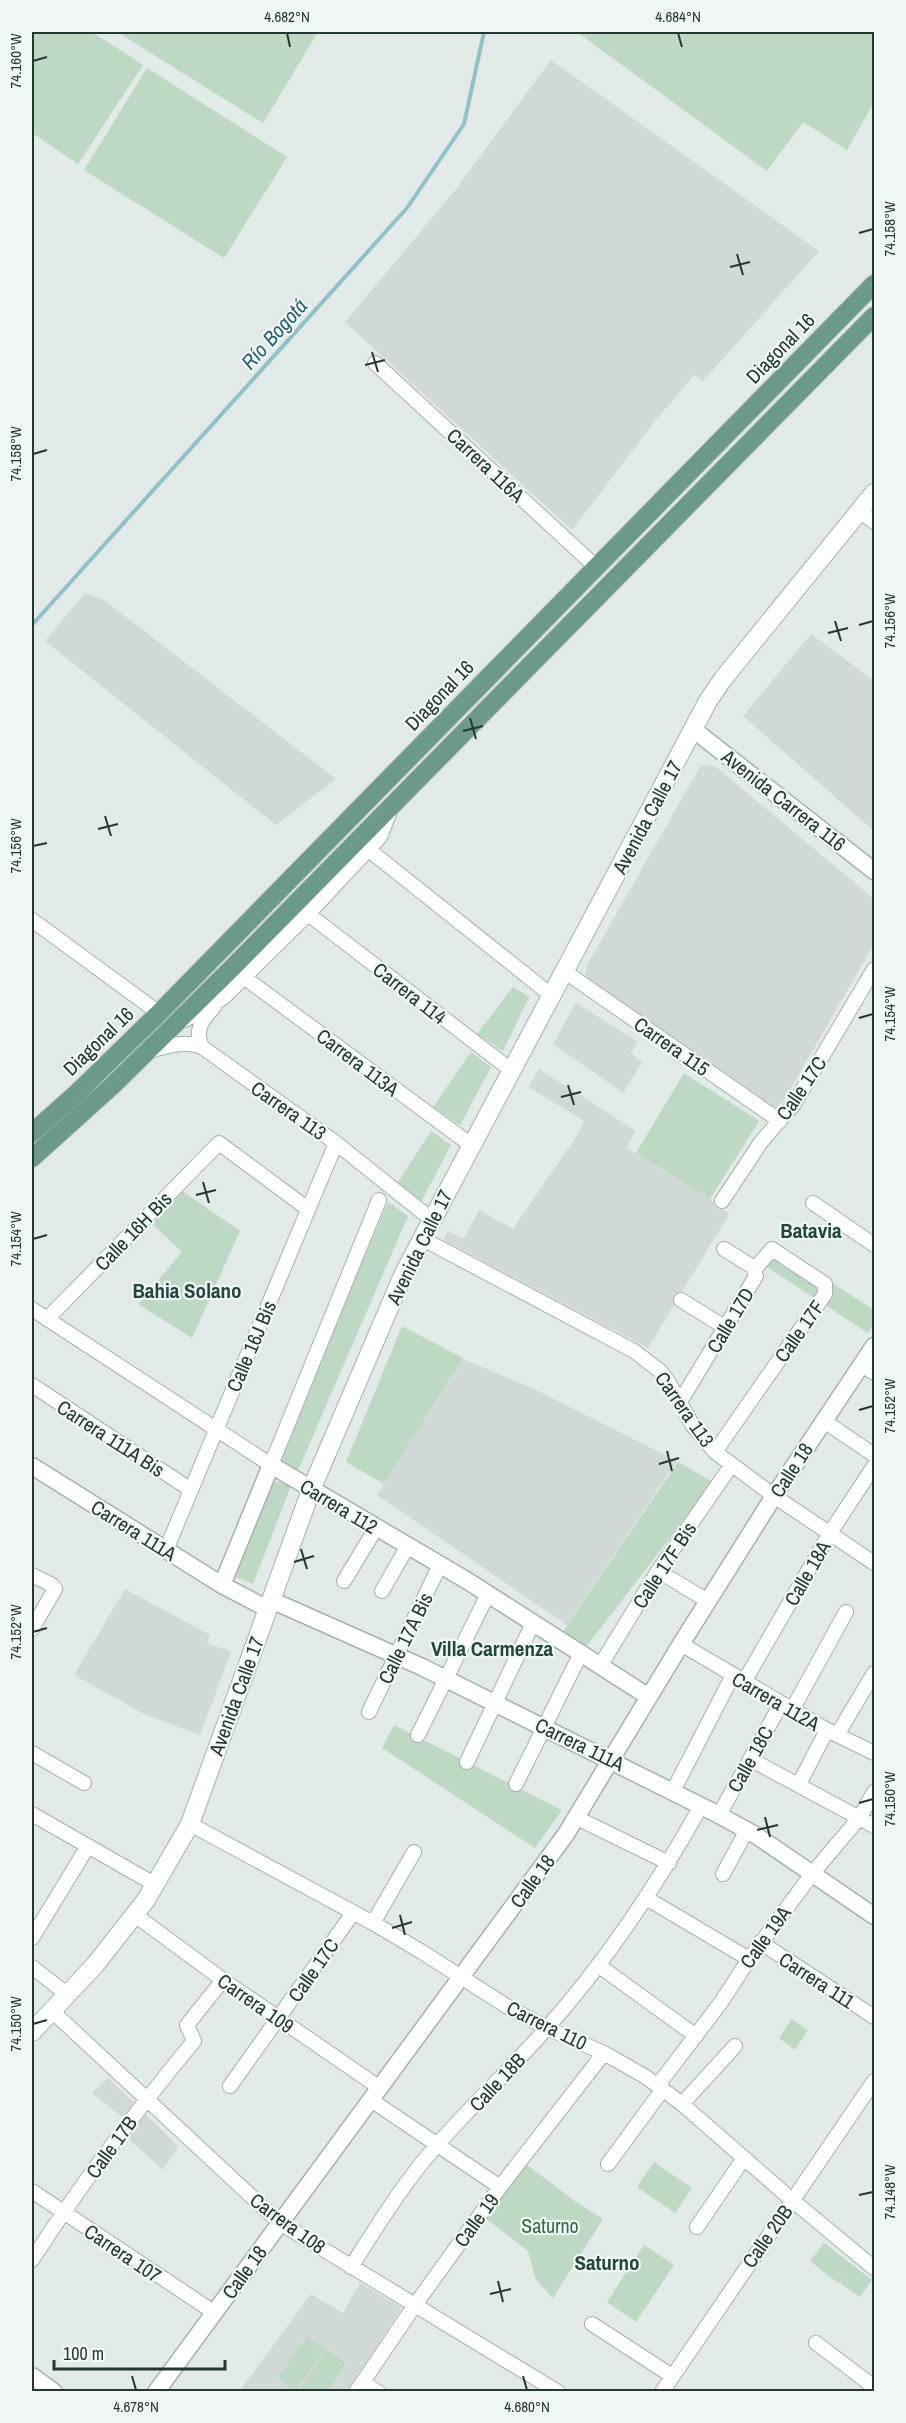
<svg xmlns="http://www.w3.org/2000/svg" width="906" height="2423" font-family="'Archivo Narrow',sans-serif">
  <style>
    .built { fill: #d0d9d5 }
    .green { fill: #bdd8c3 }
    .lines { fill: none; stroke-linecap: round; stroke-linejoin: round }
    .stream { stroke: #90c1c8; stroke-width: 4 }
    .minor-casing { stroke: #a5b1ac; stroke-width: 16 }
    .tertiary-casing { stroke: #a5b1ac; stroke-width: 19 }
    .secondary-casing { stroke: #a2b4ad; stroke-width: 20 }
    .primary-casing { stroke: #c2c7c6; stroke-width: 20 }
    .minor { stroke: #fff; stroke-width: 14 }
    .tertiary { stroke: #fff; stroke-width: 16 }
    .secondary { stroke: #fff; stroke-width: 18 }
    .primary { stroke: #6b9a8c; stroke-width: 18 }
    .ticks { fill: none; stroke: #243832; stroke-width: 2 }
    .labels { text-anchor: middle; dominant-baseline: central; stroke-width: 4.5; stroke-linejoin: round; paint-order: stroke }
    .street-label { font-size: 20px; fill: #243832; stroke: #f1f7f4 }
    .park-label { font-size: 20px; fill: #336a47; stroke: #f1f7f4 }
    .water-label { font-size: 21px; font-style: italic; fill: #26636c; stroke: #f1f7f4 }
    .neighbourhood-label { font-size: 21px; font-weight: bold; fill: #22483d; stroke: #f1f7f4 }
    .neatline { fill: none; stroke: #243832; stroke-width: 2 }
    .ticks-label { font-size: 15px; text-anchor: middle; fill: #243832 }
  </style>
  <rect width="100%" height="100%" fill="#e1eae6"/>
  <path class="built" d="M551 60 819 251 703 381 694 375 655 421 572 530 345 322 453 193Z
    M85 593 104 600 336 779 276 825 45 641Z
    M811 634 874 681V831L743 716Z
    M701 765 715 766 874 899V944L783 1102 776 1108 768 1107 588 985 585 975 587 965Z
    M576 1003 638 1042 631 1053 642 1062 623 1093 553 1044Z
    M539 1069 636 1131 627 1148 710 1199 729 1214 648 1348 443 1240 448 1231 463 1239 479 1210 513 1229 580 1131 584 1121 529 1087Z
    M463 1359 532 1388 677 1461 567 1625 377 1495Z
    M125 1589 210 1635 207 1643 231 1652 200 1735 144 1714 74 1675Z
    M108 2078 134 2103 123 2118 92 2093Z
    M144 2113 178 2146 163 2170 128 2138Z
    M360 2283 402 2308 347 2391 239 2392 311 2294 343 2313Z"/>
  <path class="green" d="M32 32H92L143 65 78 164 32 133Z
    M117 32H318L263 123Z
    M577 32H874V102L847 150 803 122 767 171Z
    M147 68 287 157 224 258 84 170Z
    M513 987 529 997 503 1051 477 1034Z
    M471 1052 491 1067 460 1125 433 1107Z
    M684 1073 759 1121 710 1199 636 1153Z
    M431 1131 451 1145 421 1202 397 1184Z
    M178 1188 240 1231 192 1338 138 1304 182 1252 148 1220Z
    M388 1202 408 1216 297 1473 276 1461Z
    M776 1247 874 1310V1323L868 1333 764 1265Z
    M402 1326 463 1358 384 1484 346 1462Z
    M678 1462 713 1482 586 1647 562 1633Z
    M272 1480 291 1486 253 1584 233 1576Z
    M394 1725 562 1810 535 1848 382 1748Z
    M792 2019 808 2030 795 2050 779 2038Z
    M523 2162 576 2202 603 2219 553 2298 536 2280 528 2251 484 2217Z
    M654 2162 692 2188 675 2213 637 2187Z
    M824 2243 872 2280 860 2297 840 2283 844 2277 838 2283 810 2261Z
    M644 2245 674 2265 636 2322 607 2302Z
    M307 2336 324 2350 295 2391 278 2378Z
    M327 2350 346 2363 328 2391H300Z"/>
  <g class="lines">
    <path class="stream" d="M32 625 407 208 464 124 484 32"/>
    <defs>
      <path id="minor" d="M375 363 596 567
        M861 512 874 522
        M369 850 551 995
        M308 914 511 1070
        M32 920 159 1013
        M564 971 780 1121
        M245 978 471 1145
        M185 1020 223 998 308 914 380 837 391 809
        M202 1047C194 1030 202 1020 214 1007
        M149 1051C167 1046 184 1040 202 1047L336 1143 431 1219
        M722 1201 761 1142 794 1104 874 969
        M813 1203 874 1245
        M421 1238 634 1351 660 1371 669 1383 693 1426 715 1452 774 1496 874 1563
        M681 1300 726 1328
        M32 1309 271 1465 379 1200
        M47 1319 219 1143 308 1209
        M862 1365 874 1373
        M32 1385 191 1490
        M680 1402 756 1276 753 1267 724 1249
        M824 1421 874 1455
        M715 1452 825 1294V1284L772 1249 755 1269
        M166 1550 336 1143
        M658 1571 708 1601
        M32 1575 52 1585 55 1589 32 1629
        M344 1581 376 1528
        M382 1591 408 1546
        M681 1644 827 1730 874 1753
        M600 1666 658 1571 731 1466
        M744 1682 830 1533 874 1466
        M792 1710 846 1612
        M369 1712 440 1565
        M418 1735 488 1594
        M837 1735 874 1673
        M32 1753 84 1783
        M750 1759 874 1826
        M467 1762 533 1623
        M516 1784 581 1653
        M799 1784 827 1730
        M673 1791 733 1675
        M32 1814 156 1885
        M719 1815 781 1704
        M577 1818 669 1863
        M190 1824 373 1923 422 1952 508 2007 547 2028 604 2053 646 2077 682 2104 792 2200 874 2268
        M723 1874 747 1830
        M646 1898 749 1959
        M135 1915 223 1980 380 2088
        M373 1923 414 1852
        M32 1938 88 1846
        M760 1942 874 2017
        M598 1965 696 2036
        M32 1967 68 1995
        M52 2011 280 2223 558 2392
        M658 2085 722 2001 749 1959 812 1874 860 1817 874 1792
        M230 2086 353 1913
        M371 2100 500 2187
        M682 2104 735 2046
        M608 2164 663 2089
        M32 2191 215 2313
        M697 2227 744 2158
        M32 2260C81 2184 136 2111 194 2041L187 2025 223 1980
        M351 2267C378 2225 404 2182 437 2145 472 2105 511 2069 546 2029 606 1962 657 1885 701 1806
        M592 2324 672 2376
        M816 2343 874 2387
        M363 2383 378 2392
        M356 2392 415 2305 500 2187 604 2053
        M662 2392 874 2081"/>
      <path id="tertiary" d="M694 730 874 871
        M32 1466 222 1585 268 1609
        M222 1585 271 1465 466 1580 649 1697
        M271 1600 422 1667 719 1815 757 1836 874 1916
        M32 2376 54 2392
        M156 2392 566 1834 681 1644 774 1496 874 1346"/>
      <path id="secondary" d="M32 2032 95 1965 146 1900 190 1824 311 1490 404 1273 708 701 723 679 874 493"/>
      <path id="primary" d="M32 1133 78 1092 159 1013 874 284
        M32 1158 113 1085 232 968 874 316"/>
    </defs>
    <use href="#minor" class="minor-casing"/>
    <use href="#tertiary" class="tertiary-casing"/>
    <use href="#secondary" class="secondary-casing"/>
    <use href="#primary" class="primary-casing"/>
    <use href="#minor" class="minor"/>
    <use href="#tertiary" class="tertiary"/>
    <use href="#secondary" class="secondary"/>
    <use href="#primary" class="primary"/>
  </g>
  <path class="ticks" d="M287 33 290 47M678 33 682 47M33 61 47 57M859 233 873 229M737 254 743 275M730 267 750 262M372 352 378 372M365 365 385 360M33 454 47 450M835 621 841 641M859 625 873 621M828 633 848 628M470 718 476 739M463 731 483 726M105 816 111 836M98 829 118 824M33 846 47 843M859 1018 873 1014M568 1085 574 1105M561 1097 581 1092M203 1182 209 1203M196 1195 216 1190M33 1239 47 1235M859 1410 873 1406M667 1451 672 1471M659 1464 679 1458M301 1549 307 1569M294 1562 314 1556M33 1632 47 1628M859 1803 873 1799M765 1817 770 1837M757 1830 778 1825M400 1915 405 1935M392 1928 412 1922M33 2024 47 2020M859 2195 873 2192M498 2281 503 2302M490 2294 511 2289M132 2376 136 2390M523 2376 527 2390"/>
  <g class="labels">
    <g class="street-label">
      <text transform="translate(780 348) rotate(-46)">Diagonal 16</text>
      <text transform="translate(486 465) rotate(43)">Carrera 116A</text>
      <text transform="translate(439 695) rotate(-46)">Diagonal 16</text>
      <text transform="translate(784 800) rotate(38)">Avenida Carrera 116</text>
      <text transform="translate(647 817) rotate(-62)">Avenida Calle 17</text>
      <text transform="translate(410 993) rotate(38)">Carrera 114</text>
      <text transform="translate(98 1041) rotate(-44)">Diagonal 16</text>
      <text transform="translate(672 1046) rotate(35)">Carrera 115</text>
      <text transform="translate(358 1062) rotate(37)">Carrera 113A</text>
      <text transform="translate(801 1088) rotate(-56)">Calle 17C</text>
      <text transform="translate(289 1110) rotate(35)">Carrera 113</text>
      <text transform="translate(133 1231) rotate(-46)">Calle 16H Bis</text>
      <text transform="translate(419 1247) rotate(-64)">Avenida Calle 17</text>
      <text transform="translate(730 1320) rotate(-59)">Calle 17D</text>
      <text transform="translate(799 1331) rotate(-55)">Calle 17F</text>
      <text transform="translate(251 1346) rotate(-67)">Calle 16J Bis</text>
      <text transform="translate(685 1409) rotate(55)">Carrera 113</text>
      <text transform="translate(111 1438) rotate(33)">Carrera 111A Bis</text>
      <text transform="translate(791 1470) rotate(-57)">Calle 18</text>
      <text transform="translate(339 1506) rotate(31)">Carrera 112</text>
      <text transform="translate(134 1530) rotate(32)">Carrera 111A</text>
      <text transform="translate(664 1565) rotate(-57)">Calle 17F Bis</text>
      <text transform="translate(807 1573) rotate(-60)">Calle 18A</text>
      <text transform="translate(405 1638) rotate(-64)">Calle 17A Bis</text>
      <text transform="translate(236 1696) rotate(-70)">Avenida Calle 17</text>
      <text transform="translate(776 1701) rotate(30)">Carrera 112A</text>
      <text transform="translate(580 1744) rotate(26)">Carrera 111A</text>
      <text transform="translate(750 1759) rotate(-61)">Calle 18C</text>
      <text transform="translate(532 1881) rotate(-54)">Calle 18</text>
      <text transform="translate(765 1937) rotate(-54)">Calle 19A</text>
      <text transform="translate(313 1970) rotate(-55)">Calle 17C</text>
      <text transform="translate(817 1980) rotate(33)">Carrera 111</text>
      <text transform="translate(256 2003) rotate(35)">Carrera 109</text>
      <text transform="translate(547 2025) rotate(26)">Carrera 110</text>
      <text transform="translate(497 2082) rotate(-47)">Calle 18B</text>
      <text transform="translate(111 2147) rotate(-54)">Calle 17B</text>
      <text transform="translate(476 2220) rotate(-54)">Calle 19</text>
      <text transform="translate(288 2223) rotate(36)">Carrera 108</text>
      <text transform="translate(767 2236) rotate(-55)">Calle 20B</text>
      <text transform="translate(123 2253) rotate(34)">Carrera 107</text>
      <text transform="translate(244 2272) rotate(-54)">Calle 18</text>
    </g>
    <g class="park-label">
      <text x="550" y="2225">Saturno</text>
    </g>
    <g class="water-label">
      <text transform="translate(274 334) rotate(-48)">Río Bogotá</text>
    </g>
    <g class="neighbourhood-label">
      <text x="811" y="1230">Batavia</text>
      <text x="187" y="1290">Bahia Solano</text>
      <text x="492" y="1648">Villa Carmenza</text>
      <text x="607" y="2262">Saturno</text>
    </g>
  </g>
  <rect width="906" height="2423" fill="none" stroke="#f1f7f4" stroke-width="66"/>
  <path d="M54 2360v9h171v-9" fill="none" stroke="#243832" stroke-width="3"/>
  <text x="63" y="2360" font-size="18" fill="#243832" stroke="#f1f7f4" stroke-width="4.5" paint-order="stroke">100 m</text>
  <rect x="33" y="33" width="840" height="2357" class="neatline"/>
  <g class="ticks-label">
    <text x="287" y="22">4.682°N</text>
    <text x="678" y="22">4.684°N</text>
    <text transform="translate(16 61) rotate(-90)" y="5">74.160°W</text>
    <text transform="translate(890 229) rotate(-90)" y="5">74.158°W</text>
    <text transform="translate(16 454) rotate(-90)" y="5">74.158°W</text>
    <text transform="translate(890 621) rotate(-90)" y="5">74.156°W</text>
    <text transform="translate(16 846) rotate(-90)" y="5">74.156°W</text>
    <text transform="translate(890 1014) rotate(-90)" y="5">74.154°W</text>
    <text transform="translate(16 1239) rotate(-90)" y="5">74.154°W</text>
    <text transform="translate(890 1406) rotate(-90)" y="5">74.152°W</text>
    <text transform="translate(16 1632) rotate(-90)" y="5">74.152°W</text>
    <text transform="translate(890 1799) rotate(-90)" y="5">74.150°W</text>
    <text transform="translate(16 2024) rotate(-90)" y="5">74.150°W</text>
    <text transform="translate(890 2192) rotate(-90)" y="5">74.148°W</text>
    <text x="136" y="2412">4.678°N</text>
    <text x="527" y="2412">4.680°N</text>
  </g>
</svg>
